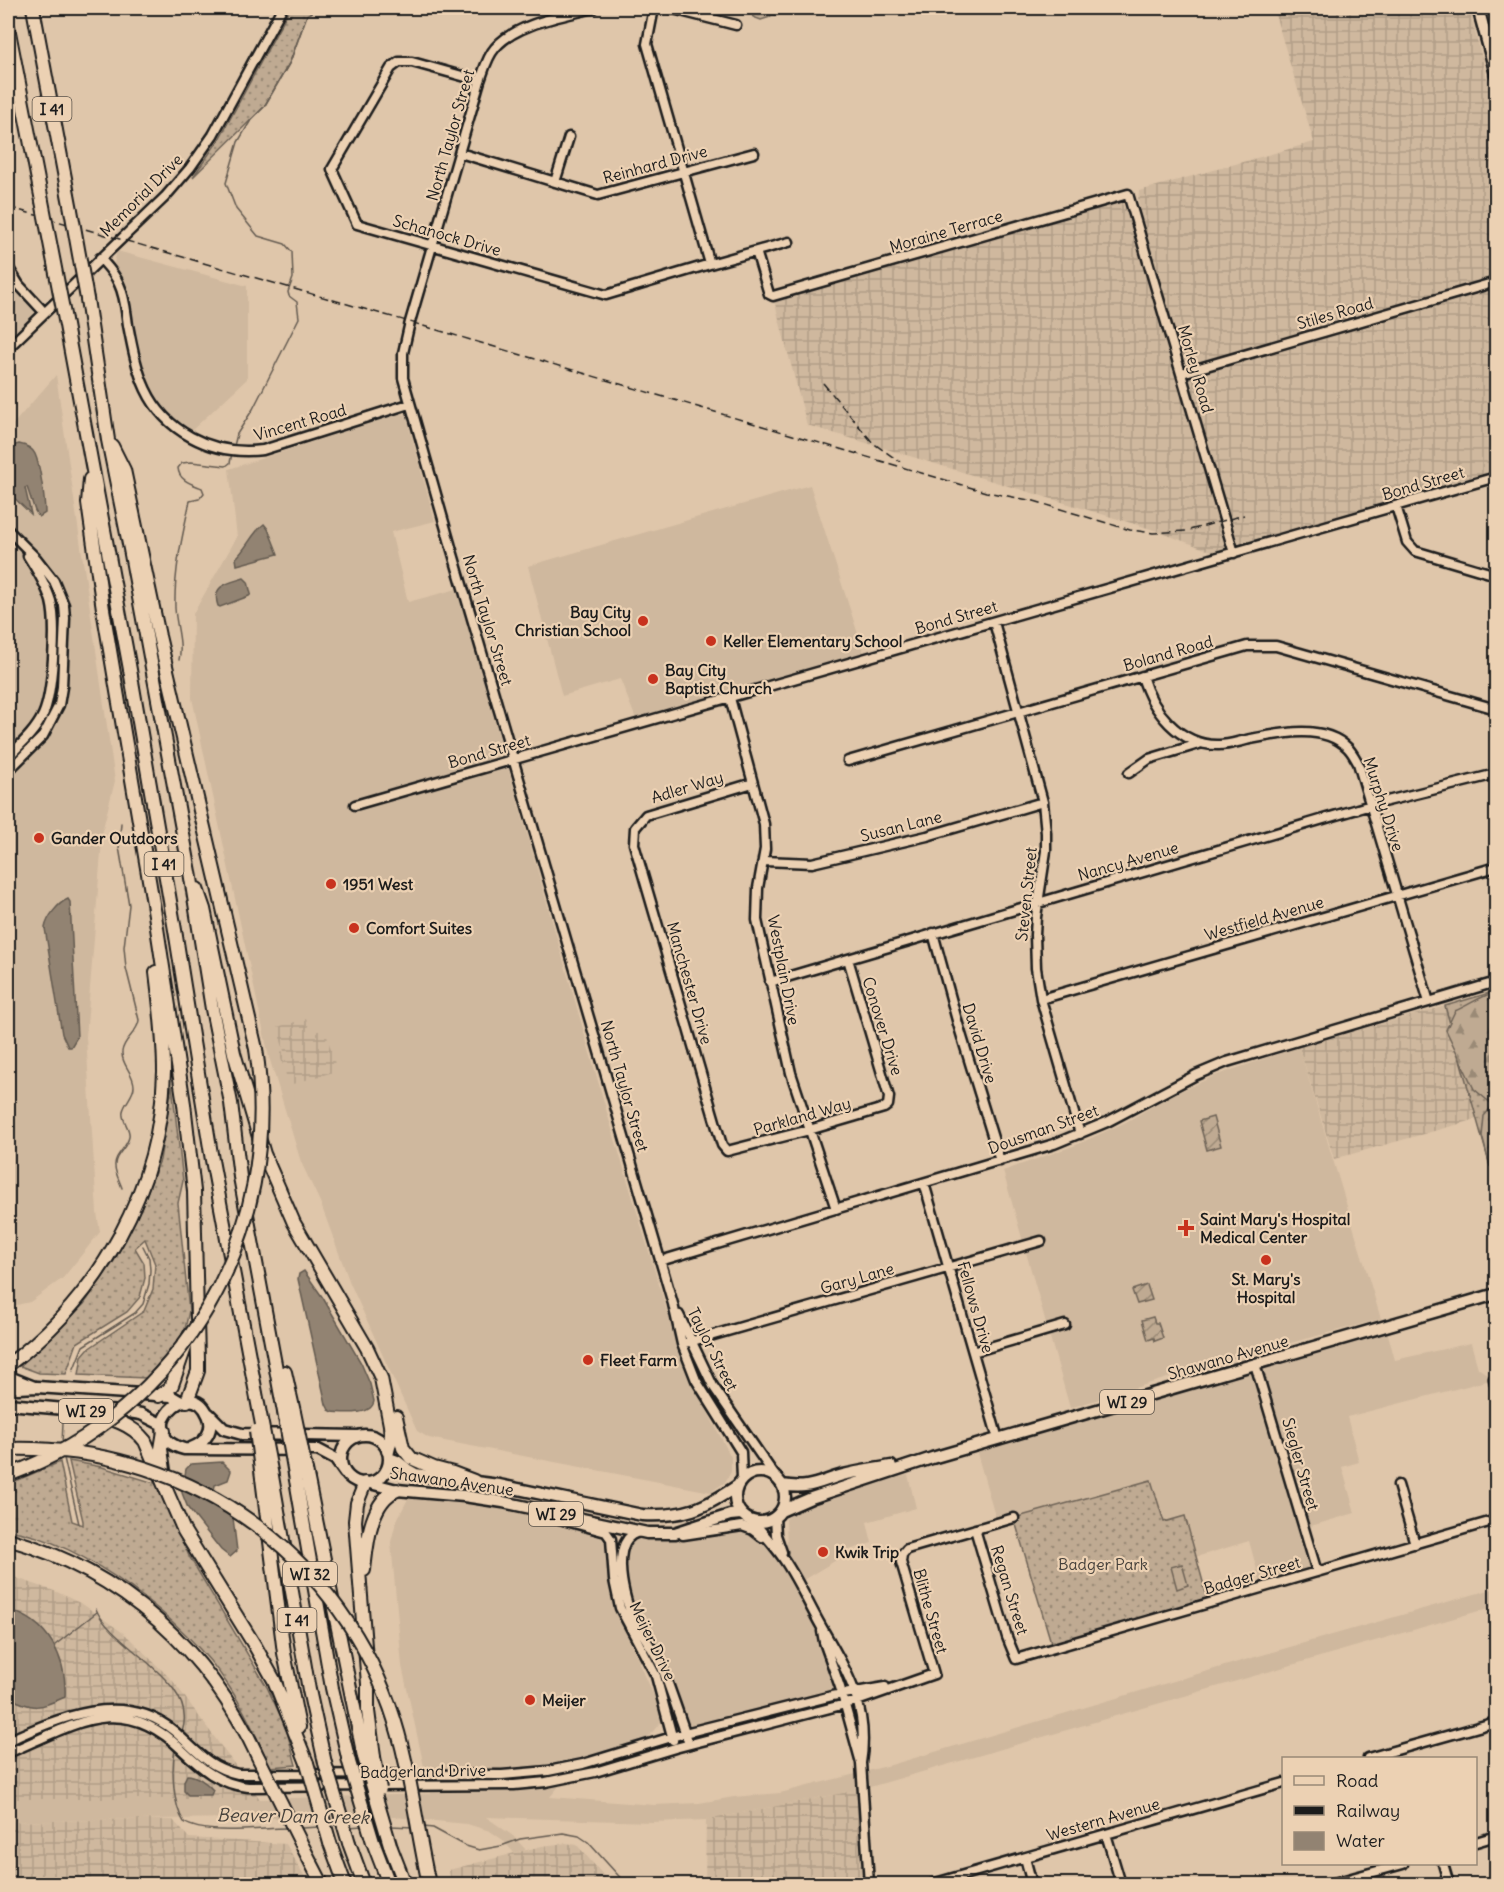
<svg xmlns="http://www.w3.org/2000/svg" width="1504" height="1892" font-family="Delius,sans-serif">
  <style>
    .built { fill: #cfb89e }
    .industrial { fill: url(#industrial-grid) }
    .grass { fill: url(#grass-dots); stroke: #6e6357; stroke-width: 1.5 }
    .forest { fill: url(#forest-firs); stroke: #6e6357; stroke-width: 1.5 }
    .garden { fill: url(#garden-furrows); stroke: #6e6357; stroke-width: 1.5 }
    .pitch { fill: #bfaa92; stroke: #6e6357; stroke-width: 1.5 }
    .water { fill: #928372; stroke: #635a50; stroke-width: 1.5 }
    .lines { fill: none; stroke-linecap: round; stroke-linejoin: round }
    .stream { stroke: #635a50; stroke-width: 1.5 }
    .minor-casing { stroke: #1c1c1c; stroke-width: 13 }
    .major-casing { stroke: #1c1c1c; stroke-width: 15 }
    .highway-casing { stroke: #1c1c1c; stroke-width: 16 }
    .minor { stroke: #ecd1b3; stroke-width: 8 }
    .major { stroke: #ecd1b3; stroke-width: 10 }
    .highway { stroke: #ecd1b3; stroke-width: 12 }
    .rail { stroke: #1c1c1c; stroke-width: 1.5; stroke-dasharray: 9 4.5; stroke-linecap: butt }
    .highway-bridge-casing { stroke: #1c1c1c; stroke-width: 16; stroke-linecap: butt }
    .highway-bridge { stroke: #ecd1b3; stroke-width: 12 }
    .poi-dot { fill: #c8321e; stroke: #ecd1b3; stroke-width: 2 }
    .labels { text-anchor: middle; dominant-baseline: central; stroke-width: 4.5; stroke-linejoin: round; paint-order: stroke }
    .shield { fill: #ecd1b3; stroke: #5a5249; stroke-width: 1.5 }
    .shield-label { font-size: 15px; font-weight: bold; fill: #1c1c1c }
    .street-label { font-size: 16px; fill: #1c1c1c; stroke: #ecd1b3 }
    .poi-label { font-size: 16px; font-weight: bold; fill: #1c1c1c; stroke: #ecd1b3; text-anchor: start }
    .park-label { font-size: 16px; fill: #45403a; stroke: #ecd1b3 }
    .water-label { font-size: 18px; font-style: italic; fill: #45403a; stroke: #ecd1b3 }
  </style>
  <defs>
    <pattern id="industrial-grid" width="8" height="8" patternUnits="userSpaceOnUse" patternTransform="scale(1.5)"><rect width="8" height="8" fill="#cfb89e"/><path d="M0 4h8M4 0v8" fill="none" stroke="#b19e88"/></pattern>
    <pattern id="grass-dots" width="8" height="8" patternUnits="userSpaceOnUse" patternTransform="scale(1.5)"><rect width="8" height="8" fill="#bfaa92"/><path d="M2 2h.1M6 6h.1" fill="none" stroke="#9a8a76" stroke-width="1.8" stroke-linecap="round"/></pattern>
    <pattern id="forest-firs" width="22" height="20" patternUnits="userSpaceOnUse" patternTransform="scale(1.5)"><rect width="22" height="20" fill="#bfaa92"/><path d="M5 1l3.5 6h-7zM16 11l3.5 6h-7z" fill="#9a8a76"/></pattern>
    <pattern id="garden-furrows" width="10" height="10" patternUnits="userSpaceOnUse" patternTransform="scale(1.5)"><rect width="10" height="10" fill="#bfaa92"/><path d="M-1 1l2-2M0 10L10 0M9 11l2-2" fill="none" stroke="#9a8a76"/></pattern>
  </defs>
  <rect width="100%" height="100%" fill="#dfc6aa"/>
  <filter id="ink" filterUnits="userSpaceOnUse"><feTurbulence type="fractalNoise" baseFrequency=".0167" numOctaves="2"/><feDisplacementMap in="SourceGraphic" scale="12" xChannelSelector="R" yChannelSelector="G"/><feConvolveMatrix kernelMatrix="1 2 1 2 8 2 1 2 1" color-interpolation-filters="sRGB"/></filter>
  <g filter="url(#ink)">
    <path class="built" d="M117 251 247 286V379L191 431 174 418 162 406 154 395 146 378 141 364 128 293 124 282 114 263Z
      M8 275 35 310 33 315 8 340Z
      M56 375 115 781 103 828 86 1037 97 1213 100 1232 63 1278 30 1302 8 1307V430Z
      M401 413 406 415 435 521 391 532 408 602 457 589 608 1116 673 1331 687 1372 731 1457V1472L725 1482 711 1492 429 1438 417 1431 350 1283 320 1202 301 1162 269 1057 192 698 193 614 237 537 229 469Z
      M810 485 866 659 638 724 620 679 562 696 528 566Z
      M1299 1047 1381 1319 1222 1361 1070 1408 1003 1171 1076 1145 1126 1122 1168 1097 1214 1076Z
      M1386 1327 1395 1360 1471 1343 1478 1368 1494 1379 1347 1417 1359 1462 1342 1467 1355 1513 1304 1528 1317 1572 1262 1588 1249 1541 1196 1557 1185 1516 1164 1523 1151 1481 997 1523 975 1446Z
      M908 1475 916 1508 867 1522 872 1543 842 1552 843 1556 798 1583 856 1692 685 1733 663 1671 633 1616 623 1560 628 1543 637 1538 671 1539 739 1530 747 1519 754 1522 778 1551 787 1547 786 1519 802 1507 853 1489Z
      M412 1491 503 1502 597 1532 605 1543 610 1587 627 1635 664 1718 645 1741 582 1758 550 1797 654 1805 699 1803 734 1797 780 1793 891 1765 1238 1662 1496 1588V1606L863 1789 706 1820 652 1822 486 1817 513 1836 526 1850 514 1853 503 1840 490 1831 467 1824 394 1817 141 1819 8 1822V1799H260L430 1794 402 1666 391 1542 396 1522Z"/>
    <path class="industrial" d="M1273 8H1469L1496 112V470L1213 552 1151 529 807 425 774 300 1113 203H1122L1128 213 1140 210 1138 200 1139 191 1314 142Z
      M1445 1006 1477 1119 1334 1159 1299 1047Z
      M306 1019 311 1033 325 1029 337 1071 289 1085 279 1052 284 1051 277 1027Z
      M8 1575 57 1592 84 1605 126 1635 173 1681 260 1799H8Z
      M863 1789 869 1884H705L706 1820Z
      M141 1819 173 1820 189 1838 286 1844 309 1884H8V1822Z
      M566 1843 577 1845 611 1884H451L449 1870 542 1846Z"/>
    <path class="grass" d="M290 8H317L307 15 290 62 264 107 193 177 218 141Z
      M754 8H798L761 20 753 17 751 11Z
      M1496 991V1164L1490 1166 1445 1006Z
      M172 1085 183 1181 178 1203 189 1311 185 1329 180 1339 146 1378 79 1375 82 1356 88 1349 144 1311 153 1289 155 1264 145 1239 135 1248 144 1263 145 1278 140 1297 127 1312 77 1343 66 1374 39 1373 20 1366 84 1304 114 1261 141 1208 160 1160Z
      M69 1461 102 1467 158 1484 189 1556 267 1687 286 1728 296 1765 270 1767C258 1739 245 1710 228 1685 186 1621 84 1541 8 1530V1484L60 1462 72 1521 83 1525V1521Z
      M1151 1480 1164 1522 1185 1516 1209 1604 1053 1649 1014 1518Z"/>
    <path class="forest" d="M1493 993 1496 1010V1167L1490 1166 1482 1136 1484 1116 1493 1105 1474 1089 1446 1030 1455 1011C1469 1005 1479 997 1493 993Z"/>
    <path class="garden" d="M1213 1117 1221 1146 1207 1150 1199 1121Z
      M1147 1285 1152 1300 1137 1304 1132 1290Z
      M1153 1317 1155 1323H1158L1163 1338 1155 1341 1154 1338 1148 1340 1142 1320Z"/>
    <path class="pitch" d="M1182 1564 1188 1585 1177 1589 1171 1567Z"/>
    <path class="water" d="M19 444C25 445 32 448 35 454 40 465 45 500 45 513L39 517 35 511 27 487 25 488 31 514 8 492V450L12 446Z
      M264 524 268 529 278 554 237 565 236 558C246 549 253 532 264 524Z
      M244 578 248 582 251 594 249 596 220 607 218 606C211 585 228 583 244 578Z
      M68 899 70 902 77 1037 71 1047H68L62 1034 45 928C47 917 58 903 68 899Z
      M304 1271 323 1298 361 1363 370 1384 374 1401C372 1416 345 1413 333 1412L329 1410 326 1404 298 1279 299 1274Z
      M222 1462 231 1471 228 1480 215 1485 212 1503 233 1518 237 1551 230 1557 221 1550 188 1508 182 1493 186 1469 191 1464Z
      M8 1610C48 1620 67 1658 65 1697 39 1709 33 1710 8 1697Z
      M187 1775C196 1775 207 1783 213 1790L211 1795H188L184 1791V1781Z"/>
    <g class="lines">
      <path class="stream" d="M234 446 237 434 253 409 299 318 297 302 289 296 288 292 293 278 292 252 285 244 258 236 236 209 226 183 238 142 251 120 264 107 290 62 307 15 317 8
        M179 660C183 642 176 626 175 608 174 571 182 537 190 501L199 499 204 493 202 488C192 484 179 481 178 468L182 463 191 462 226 466 230 463 232 453
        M121 823 119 847 129 905 124 947 126 968 139 1020C138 1033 123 1039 122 1052 121 1065 134 1073 134 1086 134 1095 125 1102 123 1111 121 1121 131 1128 129 1137 127 1148 114 1155 115 1166 115 1173 120 1182 122 1188
        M73 1371 83 1346 135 1313 143 1304 149 1284 150 1270 149 1258 143 1246
        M62 1444 63 1423
        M64 1458 79 1524
        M96 1609C112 1648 200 1681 182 1732
        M55 1645 97 1612
        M175 1750C171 1770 173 1805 184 1822 205 1836 261 1828 287 1828
        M391 1826 413 1827
        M349 1827 362 1826
        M424 1827 433 1828 466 1846 479 1850 501 1846 520 1839 563 1833 579 1836 588 1842 626 1884
        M301 1828 320 1827"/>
      <defs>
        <path id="minor" d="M594 8C564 16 516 23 495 48 487 57 484 70 480 81L410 322 403 353V378L451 547 673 1304 682 1344 696 1380 741 1452 742 1479
          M654 8 647 44 710 264
          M669 8 736 25
          M480 81 412 62H399L391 68 332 169 357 224 606 295 710 264 789 242
          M460 153 598 195 754 153
          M555 182 569 137
          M756 251 769 294 773 296 1128 194 1234 553
          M100 258C107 266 115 274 119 284 125 296 126 311 128 325 137 372 145 412 191 437 213 449 238 453 263 450L409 404
          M8 267 19 285 44 312
          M8 348 165 197 190 168 213 135 282 8
          M1182 373 1496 282
          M1396 506 1407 542 1415 551 1496 575
          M8 530 36 558 54 581 64 605 65 618 62 687 59 705 43 736 8 771
          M994 622 1043 802 1046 833V851L1036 917 1035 935 1036 968 1041 999 1080 1134
          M1142 676C1152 710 1179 746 1219 745 1228 745 1237 742 1246 740 1276 734 1323 722 1348 748 1352 752 1355 758 1358 763L1429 1002
          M730 698 764 824 765 849 758 888 757 920 791 1073 836 1209
          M8 757C21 744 35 732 43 715 53 693 57 624 51 601 46 585 37 570 28 556
          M848 761 1247 646H1276L1496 709
          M1129 773 1149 759 1202 743
          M753 783 646 815 635 828 634 844 722 1145 727 1151 809 1130 884 1108 888 1105 889 1097 848 959
          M355 805 1496 477
          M764 861 812 863 927 836 1043 802
          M933 933 958 1024 1000 1161
          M770 982 1371 805 1496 774
          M1041 999 1496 867
          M924 1183 998 1439
          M660 1261 1054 1144 1107 1122 1196 1075 1227 1062 1496 982
          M679 1315 713 1386 775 1476
          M682 1344 1041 1241
          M973 1352 1065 1325
          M1255 1364 1317 1572
          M8 1372 12 1377 37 1387
          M1496 1378 1494 1379 1496 1388
          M1398 1485 1415 1544
          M538 1513 606 1532 611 1539 614 1580 620 1608 656 1676 673 1740
          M775 1517 776 1535 782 1552
          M754 1522C764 1535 776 1547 785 1561 799 1582 809 1605 821 1626 847 1671 870 1708 861 1763
          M975 1529 1007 1637 1016 1659 1496 1520
          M641 1532C609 1535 623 1595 631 1613 640 1633 655 1650 663 1670 672 1694 681 1720 689 1744
          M683 1535 742 1526 753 1530 762 1537
          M822 1631 824 1642 840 1687 861 1763 869 1884
          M8 1741C58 1718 124 1689 174 1731 196 1750 207 1767 238 1774L502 1775 548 1771 583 1764 685 1733 832 1696 885 1687
          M8 1753C72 1726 121 1690 181 1749 201 1768 219 1784 248 1787L514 1785 546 1782 595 1772 675 1748 857 1701 934 1674 901 1562 902 1555 907 1549 1014 1518
          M1368 1758 1496 1722
          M1106 1834 1121 1884
          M1476 1842 1496 1836
          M1025 1858 1032 1884
          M1443 1864 1449 1884
          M932 1884 1284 1783
          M1330 1884 1403 1864"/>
        <path id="major" d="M1478 8 1496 74
          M8 1385 18 1388 37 1387 171 1396 181 1402
          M8 1404 76 1410 129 1412 141 1414 163 1425
          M209 1414 224 1429 242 1434 358 1436
          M341 1459a24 24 0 1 1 48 0a24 24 0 1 1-48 0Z
          M191 1448C205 1443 215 1430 208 1415 190 1372 131 1435 184 1449L318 1450 335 1459 345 1473
          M389 1458 397 1461 407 1469 416 1474 428 1476 499 1485 642 1515C684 1517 703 1509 737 1486
          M735 1497a25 25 0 1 1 50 0a25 25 0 1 1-50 0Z
          M370 1483 397 1490 464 1496 503 1502 647 1533H675L730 1515 741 1514
          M782 1485C810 1490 818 1482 843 1475 859 1471 875 1469 891 1466
          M781 1511 811 1498 932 1458 1496 1294"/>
        <path id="highway" d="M33 8 71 210
          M8 27 42 201
          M87 299 108 440 130 549 190 872 212 1009 231 1103 240 1177 284 1412
          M65 320 129 664 175 930 212 1160 259 1409
          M112 446 124 470 159 636 256 1049
          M90 479 88 503 103 609 155 915 184 1104 194 1191 198 1360V1371L187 1401
          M197 889 204 909 234 1053 264 1154 294 1223 367 1348 381 1378 390 1425 391 1439 388 1451
          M8 1365C100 1297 161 1188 164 1072 164 1039 160 1005 156 972
          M285 1372 294 1412
          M159 1396 168 1390 172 1385 189 1336
          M76 1410C101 1417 128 1419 145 1441L184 1531 255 1646 274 1680 307 1763
          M396 1417 403 1448 411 1458 434 1468 453 1473 474 1481
          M164 1431 161 1449 164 1470
          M272 1476 309 1690 325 1763
          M262 1478 284 1653 299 1727
          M296 1480 332 1688 349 1762
          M308 1480 364 1757
          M365 1483 357 1503 355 1521 368 1684V1711L374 1757
          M8 1539C124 1572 209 1651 259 1759
          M364 1570C367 1544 370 1501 397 1490
          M373 1842 389 1884
          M330 1843 345 1884
          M349 1843 364 1884
          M391 1848 405 1884
          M304 1849 322 1884"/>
      </defs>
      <use href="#minor" class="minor-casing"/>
      <use href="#major" class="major-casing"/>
      <use href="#highway" class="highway-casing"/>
      <use href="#minor" class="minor"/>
      <use href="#major" class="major"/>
      <use href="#highway" class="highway"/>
      <path class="rail" d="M8 207 410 322 986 492 1034 501 1130 530 1153 533 1186 531 1244 515
        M823 383 873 443 900 462"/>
      <defs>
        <path id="highway-bridge" d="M42 201 65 320
          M71 210 87 299
          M259 1409 272 1476
          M284 1412 296 1480
          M294 1412 308 1480
          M256 1431 262 1478
          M8 1449C180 1444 331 1544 390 1707 410 1763 416 1827 429 1884
          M8 1475C183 1411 284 1233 256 1049
          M364 1757 391 1848
          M374 1757 380 1789
          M259 1759 304 1849
          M349 1762 373 1842
          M307 1763 330 1843
          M325 1763 349 1843"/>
      </defs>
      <use href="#highway-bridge" class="highway-bridge-casing"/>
      <use href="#highway-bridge" class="highway-bridge"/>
    </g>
  </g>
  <g class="poi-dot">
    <circle cx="643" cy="621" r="6"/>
    <circle cx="711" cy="641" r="6"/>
    <circle cx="653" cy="679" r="6"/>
    <circle cx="39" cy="838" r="6"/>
    <circle cx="331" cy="884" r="6"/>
    <circle cx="354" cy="928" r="6"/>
    <path d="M1183 1219h6v6h6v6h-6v6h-6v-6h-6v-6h6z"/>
    <circle cx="1266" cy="1260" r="6"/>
    <circle cx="588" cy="1360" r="6"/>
    <circle cx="823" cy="1552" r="6"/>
    <circle cx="530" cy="1700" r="6"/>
  </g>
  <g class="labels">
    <g class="shield">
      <rect x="32.5" y="97" width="39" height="24" rx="4.5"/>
      <rect x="144.5" y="852" width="39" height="24" rx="4.5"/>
      <rect x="1100" y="1390" width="54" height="24" rx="4.5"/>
      <rect x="59" y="1399" width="54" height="24" rx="4.5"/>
      <rect x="529" y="1502" width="54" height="24" rx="4.5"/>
      <rect x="283" y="1562" width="54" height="24" rx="4.5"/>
      <rect x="277.5" y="1608" width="39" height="24" rx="4.5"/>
    </g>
    <g class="shield-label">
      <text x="52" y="109">I 41</text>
      <text x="164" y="864">I 41</text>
      <text x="1127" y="1402">WI 29</text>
      <text x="86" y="1411">WI 29</text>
      <text x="556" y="1514">WI 29</text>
      <text x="310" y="1574">WI 32</text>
      <text x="297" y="1620">I 41</text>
    </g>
    <g class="street-label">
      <text transform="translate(450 135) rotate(-74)">North Taylor Street</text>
      <text transform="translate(655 164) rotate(-15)">Reinhard Drive</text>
      <text transform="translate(141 195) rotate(-45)">Memorial Drive</text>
      <text transform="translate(946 231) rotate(-16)">Moraine Terrace</text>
      <text transform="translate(447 235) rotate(16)">Schanock Drive</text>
      <text transform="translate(1335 313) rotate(-16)">Stiles Road</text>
      <text transform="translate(1196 369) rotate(74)">Morley Road</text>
      <text transform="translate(300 422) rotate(-16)">Vincent Road</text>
      <text transform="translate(1423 483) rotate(-16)">Bond Street</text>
      <text transform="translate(956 617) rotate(-16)">Bond Street</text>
      <text transform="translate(488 620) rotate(73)">North Taylor Street</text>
      <text transform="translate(1168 653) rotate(-16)">Boland Road</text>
      <text transform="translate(489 751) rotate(-16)">Bond Street</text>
      <text transform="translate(687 787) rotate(-17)">Adler Way</text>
      <text transform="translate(1384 804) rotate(72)">Murphy Drive</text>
      <text transform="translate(901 826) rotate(-14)">Susan Lane</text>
      <text transform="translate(1128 861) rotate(-16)">Nancy Avenue</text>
      <text transform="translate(1026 894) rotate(-84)">Steven Street</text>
      <text transform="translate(1264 918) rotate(-16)">Westfield Avenue</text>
      <text transform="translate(784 970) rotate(79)">Westplain Drive</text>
      <text transform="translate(690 983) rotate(74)">Manchester Drive</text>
      <text transform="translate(883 1026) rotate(73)">Conover Drive</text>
      <text transform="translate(980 1043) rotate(73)">David Drive</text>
      <text transform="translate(625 1086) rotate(74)">North Taylor Street</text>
      <text transform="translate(802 1116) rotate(-16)">Parkland Way</text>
      <text transform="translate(1043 1129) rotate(-20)">Dousman Street</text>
      <text transform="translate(857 1278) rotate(-16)">Gary Lane</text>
      <text transform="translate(976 1307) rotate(74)">Fellows Drive</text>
      <text transform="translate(713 1349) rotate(63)">Taylor Street</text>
      <text transform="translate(1228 1357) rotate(-16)">Shawano Avenue</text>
      <text transform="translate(1301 1464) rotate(74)">Siegler Street</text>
      <text transform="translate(452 1481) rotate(8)">Shawano Avenue</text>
      <text transform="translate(1252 1575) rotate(-16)">Badger Street</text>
      <text transform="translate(1010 1590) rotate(73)">Regan Street</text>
      <text transform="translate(931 1611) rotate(74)">Blithe Street</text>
      <text transform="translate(653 1641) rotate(64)">Meijer Drive</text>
      <text transform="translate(423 1771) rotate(-1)">Badgerland Drive</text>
      <text transform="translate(1103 1819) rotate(-16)">Western Avenue</text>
    </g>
    <g class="poi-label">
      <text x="631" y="612" text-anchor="end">Bay City<tspan x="631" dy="18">Christian School</tspan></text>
      <text x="723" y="641">Keller Elementary School</text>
      <text x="665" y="670">Bay City<tspan x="665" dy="18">Baptist Church</tspan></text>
      <text x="51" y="838">Gander Outdoors</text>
      <text x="343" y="884">1951 West</text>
      <text x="366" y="928">Comfort Suites</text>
      <text x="1200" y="1219">Saint Mary's Hospital<tspan x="1200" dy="18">Medical Center</tspan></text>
      <text x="1266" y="1279" text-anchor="middle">St. Mary's<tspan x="1266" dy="18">Hospital</tspan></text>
      <text x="600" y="1360">Fleet Farm</text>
      <text x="835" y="1552">Kwik Trip</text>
      <text x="542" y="1700">Meijer</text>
    </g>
    <g class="park-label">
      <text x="1103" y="1564">Badger Park</text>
    </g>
    <g class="water-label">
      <text transform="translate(293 1816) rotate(1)">Beaver Dam Creek</text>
    </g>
  </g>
  <rect width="1504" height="1892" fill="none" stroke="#ecd1b3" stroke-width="30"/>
  <rect x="15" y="15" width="1474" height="1862" fill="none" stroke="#1c1c1c" stroke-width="2" filter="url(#ink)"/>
  <rect x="1282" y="1757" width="195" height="108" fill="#ecd1b3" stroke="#998977" stroke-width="1.5"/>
  <rect x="1294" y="1776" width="30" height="9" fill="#ecd1b3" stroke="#998977" stroke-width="1.5"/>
  <text x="1336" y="1787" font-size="18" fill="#1c1c1c">Road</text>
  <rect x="1294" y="1806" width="30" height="9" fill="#1c1c1c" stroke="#998977" stroke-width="1.5"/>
  <text x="1336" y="1817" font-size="18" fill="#1c1c1c">Railway</text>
  <rect x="1294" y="1832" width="30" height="18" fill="#928372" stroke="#998977" stroke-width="1.5"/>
  <text x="1336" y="1847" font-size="18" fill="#1c1c1c">Water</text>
</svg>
